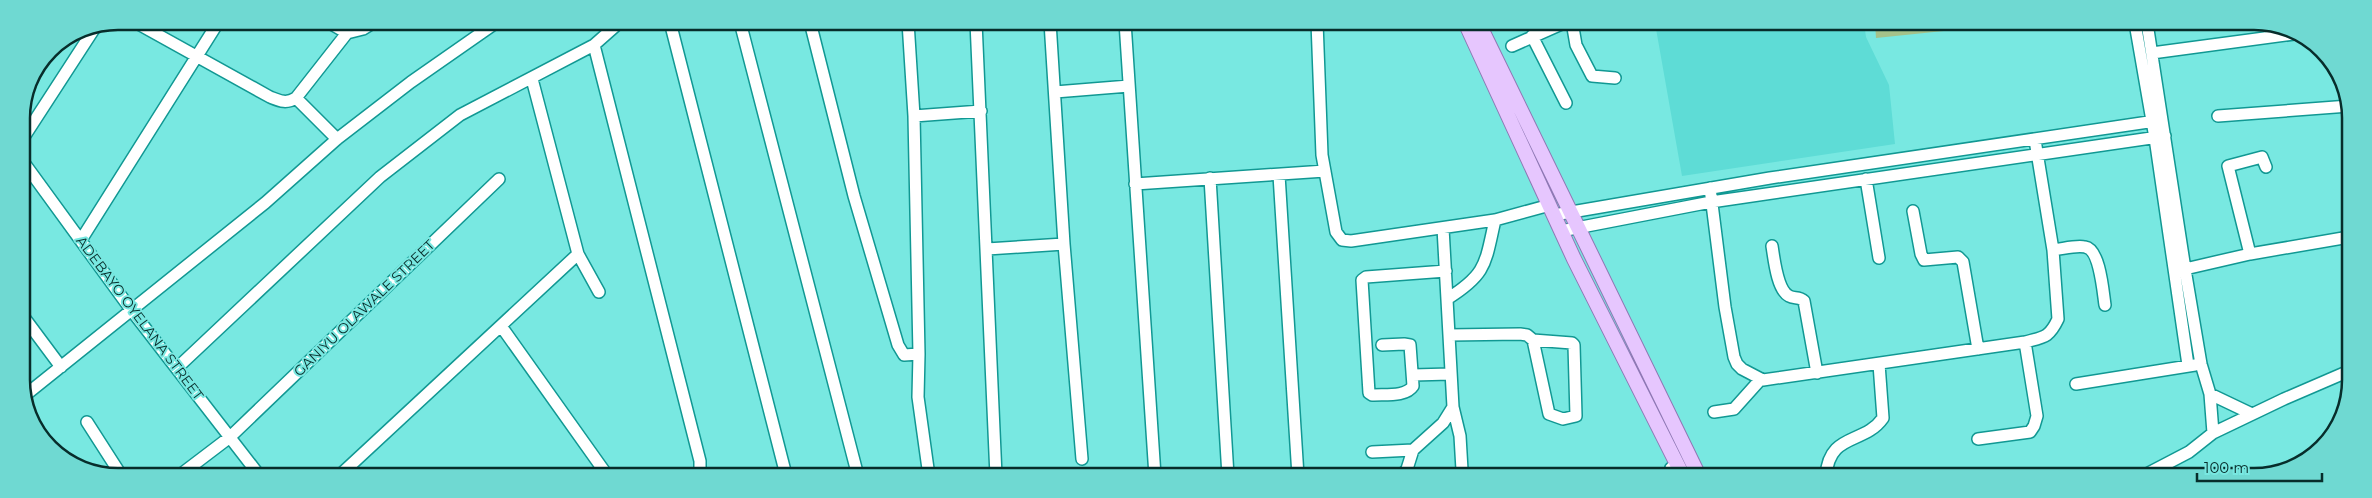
<svg xmlns="http://www.w3.org/2000/svg" width="2372" height="498" font-family="Montserrat,sans-serif">
  <style>
    .built { fill: #5edcd6 }
    .green { fill: #a5c28a }
    .lines { fill: none; stroke-linecap: round; stroke-linejoin: round }
    .minor-casing { stroke: #119893; stroke-width: 14 }
    .major-casing { stroke: #8e78b4; stroke-width: 16 }
    .minor { stroke: #fff; stroke-width: 11 }
    .major { stroke: #e6c6fe; stroke-width: 14 }
    .labels { text-anchor: middle; dominant-baseline: central; stroke-width: 4; stroke-linejoin: round; paint-order: stroke }
    .street-label { font-size: 14px; fill: #072d2b; stroke: #78e8e1 }
    .rim { fill: none; stroke: #072d2b; stroke-width: 2.5 }
  </style>
  <rect width="100%" height="100%" fill="#78e8e1"/>
  <path class="built" d="M1655 23H1864L1866 37 1889 85 1895 144 1682 176Z"/>
  <path class="green" d="M1875 23H1962L1963 29 1876 38Z"/>
  <g class="lines">
    <defs>
      <path id="minor" d="M133 21 270 97C280 101 286 104 296 98L337 139
        M326 21 347 33
        M670 22 786 475
        M740 22 858 476
        M810 22 854 196 898 345 904 355 919 354
        M908 22 914 116 919 354 918 397 929 476
        M976 22 996 476
        M1050 22 1064 244 1082 459
        M1125 22 1155 476
        M1317 22 1322 155 1336 232 1342 240 1351 241 1495 220 1550 205
        M1572 22 1576 45 1592 76 1615 78
        M2135 23 2155 138 2188 365
        M2147 23 2185 269 2201 364 2210 394 2213 433
        M1532 36 1566 103
        M594 45 700 461V468L696 475
        M1512 46 1566 22
        M2152 53 2294 34
        M532 79 578 254 599 292
        M1055 92 1129 86
        M296 98 347 33 363 29 376 21
        M914 116 981 111
        M2218 116 2349 106
        M22 140 96 26
        M22 160 132 311 259 475
        M1279 175 1298 476
        M1210 178 1228 476
        M1866 179 1879 258
        M1135 184 1325 171
        M1710 188 1725 307 1734 357 1737 364 1742 369 1763 380 2025 342C2044 337 2049 338 2058 319L2053 250 2035 140
        M1913 211 1921 254 1924 260 1958 257 1963 262 1978 349
        M1554 215 1770 178 2162 120
        M1443 228 1453 407 1460 436 1462 470
        M1561 231 1711 202 2165 136
        M81 240 219 21
        M1772 246C1774 258 1777 290 1789 296 1794 299 1799 296 1804 301L1817 373
        M987 249 1064 244
        M2053 250C2063 249 2076 245 2085 247 2100 249 2103 292 2105 305
        M2250 254 2228 166 2262 157 2266 167
        M2185 269 2250 254 2349 237
        M1447 299C1487 274 1485 264 1495 220
        M23 316 61 367
        M501 326 607 475
        M1449 335 1520 334 1527 335 1533 340 1572 343 1574 345 1576 416 1563 419 1549 414 1533 340
        M1382 345 1404 344 1410 345 1413 386C1406 397 1385 394 1372 395L1369 393 1362 280 1366 277 1446 271
        M177 368 380 177 460 115 594 45 620 22
        M1413 375 1450 374
        M2076 384 2195 365
        M2210 394 2252 414
        M23 397 265 203 337 139 411 82 497 22
        M1714 412 1734 409 1760 380
        M87 422 121 475
        M1978 439 2030 432 2034 426 2037 416 2025 342
        M1372 452 1413 450 1443 423 1453 407
        M180 475 230 437 499 179
        M340 475 578 254
        M1401 476 1407 469 1413 450
        M1673 476 1671 468 1677 464
        M1826 476C1829 432 1864 445 1883 418L1879 364
        M2143 476 2189 452 2213 433 2284 399 2349 371"/>
      <path id="major" d="M1465 22 1574 259 1683 476
        M1478 22 1699 476"/>
    </defs>
    <use href="#minor" class="minor-casing"/>
    <use href="#major" class="major-casing"/>
    <use href="#minor" class="minor"/>
    <use href="#major" class="major"/>
  </g>
  <g class="labels">
    <g class="street-label">
      <text transform="translate(364 308) rotate(-44)">GANIYU OLAWALE STREET</text>
      <text transform="translate(140 318) rotate(53)">ADEBAYO OYELANA STREET</text>
    </g>
  </g>
  <path d="M0 0H2372V498H0ZM118 30H2254A88 88 0 0 1 2342 118V380A88 88 0 0 1 2254 468H118A88 88 0 0 1 30 380V118A88 88 0 0 1 118 30Z" fill="#6fd9d2" fill-rule="evenodd"/>
  <path class="rim" d="M118 30H2254A88 88 0 0 1 2342 118V380A88 88 0 0 1 2254 468H118A88 88 0 0 1 30 380V118A88 88 0 0 1 118 30Z"/>
  <path d="M2197 473v8h125v-8" fill="none" stroke="#072d2b" stroke-width="2.5"/>
  <text x="2204" y="473" font-size="15" fill="#072d2b" stroke="#78e8e1" stroke-width="4" paint-order="stroke">100 m</text>
</svg>
